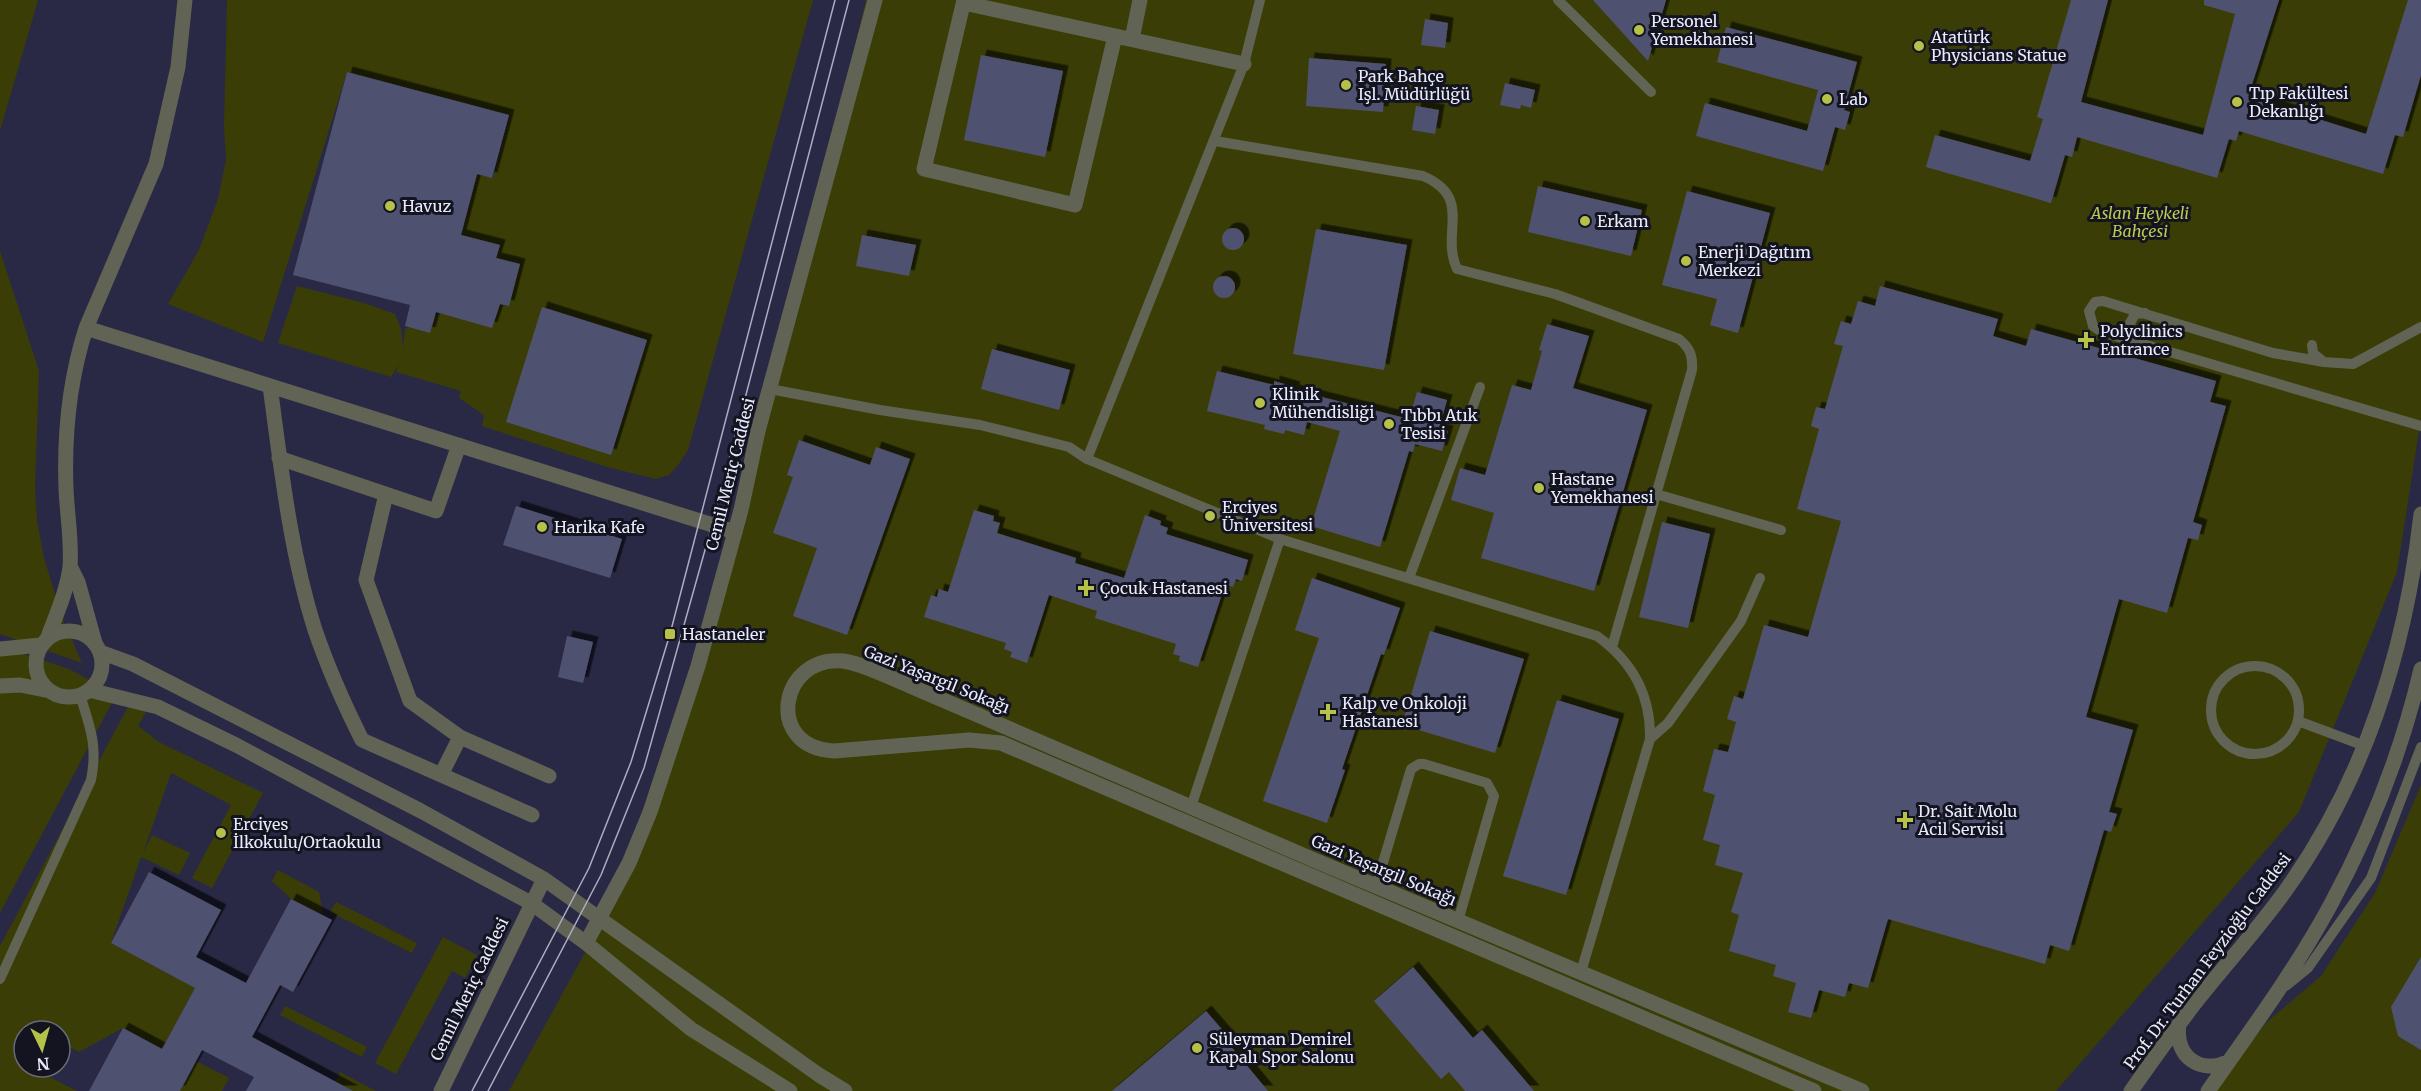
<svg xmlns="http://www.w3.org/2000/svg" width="2421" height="1091" font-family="Merriweather,serif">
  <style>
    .green { fill: #3a3e06; fill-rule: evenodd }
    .building { fill: #50516f; filter: url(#shadow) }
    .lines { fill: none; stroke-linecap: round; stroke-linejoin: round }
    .service { stroke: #616455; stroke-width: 10 }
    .minor { stroke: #616455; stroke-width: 15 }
    .tertiary { stroke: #616455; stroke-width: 15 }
    .tram { stroke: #abadc2; stroke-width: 1.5 }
    .poi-dot { fill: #b6c149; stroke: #131420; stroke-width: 2 }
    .labels { text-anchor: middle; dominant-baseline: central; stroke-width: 6; stroke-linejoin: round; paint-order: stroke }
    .poi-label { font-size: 16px; fill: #e9ebfd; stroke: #131420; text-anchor: start }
    .park-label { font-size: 16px; font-style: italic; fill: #bfcb50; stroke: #131420 }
    .street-label { font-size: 16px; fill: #e9ebfd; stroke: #131420 }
  </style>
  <defs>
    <filter id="shadow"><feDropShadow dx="5.5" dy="-5.5" stdDeviation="0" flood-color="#0009"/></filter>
  </defs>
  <rect width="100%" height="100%" fill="#292945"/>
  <path class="green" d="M0 0H38L0 131Z
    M227 0H813L688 450 678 465 669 475 656 479 607 467 482 426 484 415 459 398 461 391 396 372 399 364 391 377 278 343 297 286 364 303 395 314 401 329 403 348 405 329 444 312 492 327 500 304 508 306 496 258 500 246 461 235 477 174 493 178 509 115 347 72 263 342 168 304 199 250 218 199 226 160 224 127ZM542 308 647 340 611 454 507 422Z
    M866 0H2421V418L2397 572 2299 812 2056 1091H509L610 907 715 613Z
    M0 251 39 371 35 486 37 521 44 558 62 617 82 663 0 634Z
    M0 646 69 669 116 695 0 913Z
    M130 703 146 712 138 726 159 742 263 793 212 888 192 878 231 805 171 773 143 853 152 835 190 853 179 875 141 857 111 943 184 982 202 975 162 1049 123 1028 79 1052 60 1042V1031H24V1067H30L77 1091H0V946Z
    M2421 785V1091H2216L2236 1060 2268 1021 2321 976 2375 893Z
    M278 870 319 892 323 915 291 899 272 881Z
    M336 902 417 943 412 953 330 912Z
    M443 937 477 955 465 978 452 971 396 1074 375 1063Z
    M285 1006 367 1047 362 1057 280 1015Z
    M196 1061 229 1078 222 1091H180Z
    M340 1072 376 1091H330Z"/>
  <path class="building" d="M1593 0H1666L1648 61Z
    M2071 0H2108L2081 102 2203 135 2235 14 2204 5V0H2279L2248 97 2366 134 2408 0H2421V75L2403 137 2395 135 2383 174 2239 131 2236 141 2229 139 2217 178 2077 137 2072 157 2065 155 2051 203 1926 167 1935 135 2030 161 2043 119 2037 117Z
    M1425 19 1448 23 1445 48 1421 45Z
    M1726 27 1857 62 1844 110 1850 112 1845 130 1835 127 1823 171 1696 136 1705 103 1807 131 1818 90 1717 62Z
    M981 55 1063 71 1045 157 964 140Z
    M1309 58 1386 64 1383 112 1306 106Z
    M347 72 509 115 492 178 477 174 461 235 500 245 496 258 520 264 509 306 500 304 492 328 436 312 430 333 405 326 410 305 293 275Z
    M1505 83 1535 90 1531 108 1521 105 1520 109 1500 105Z
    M1416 106 1439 110 1435 134 1412 130Z
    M1538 186 1642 210 1631 256 1528 232Z
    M1687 191 1770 213 1738 333 1710 325 1717 299 1662 285Z
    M1222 239a11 11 0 1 1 22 0a11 11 0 1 1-22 0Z
    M1316 229 1407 245 1384 370 1293 354Z
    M862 235 916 245 909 276 856 266Z
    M1213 287a11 11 0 1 1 22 0a11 11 0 1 1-22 0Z
    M1880 286 1998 319 1993 336 2026 346 2031 329 2216 381 2210 402 2226 406 2193 522 2202 525 2198 540 2188 538 2167 613 2119 599 2086 717 2133 730 2109 812 2117 814 2111 832 2104 830 2069 951 2050 945 2045 964 1888 919 1868 988 1849 983 1845 997 1819 990 1811 1018 1788 1012 1796 983 1773 976 1776 965 1729 951 1739 915 1731 912 1743 873 1715 865 1720 845 1703 840 1715 795 1703 791 1714 749 1728 752 1736 722 1727 719 1734 696 1743 699 1764 625 1808 637 1841 521 1797 509 1819 429 1811 426 1816 407 1825 409 1843 346 1834 344 1841 321 1851 324 1858 301 1875 306Z
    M542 307 647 340 611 455 506 422Z
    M1547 324 1589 336 1573 388 1647 410 1594 591 1481 558 1494 513 1451 500 1460 468 1485 475 1512 385 1531 390 1542 351 1539 350Z
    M992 349 1070 370 1059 410 981 389Z
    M1217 371 1274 385V381L1295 387 1294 390 1409 419 1417 392 1447 400 1439 429 1448 431 1442 451 1415 444 1413 452 1409 451 1380 547 1311 526 1340 431 1307 422 1304 435 1285 430 1284 434 1264 429 1265 425 1207 411Z
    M799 440 870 465 876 447 910 459 847 635 793 616 817 548 773 533 793 477 787 475Z
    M516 506 622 539 610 578 503 545Z
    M974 510 994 516 993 521 1000 523 997 533 1076 558 1075 563 1124 578 1145 515 1161 521 1160 525 1168 528 1166 534 1248 560 1242 581 1236 579 1233 587 1225 585 1198 667 1179 661 1180 656 1173 654 1176 644 1095 618 1097 611 1049 595 1027 663 1010 657 1012 652 1004 649 1006 643 924 617 931 595 937 597 939 589 948 592Z
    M1662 522 1710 534 1688 628 1639 617Z
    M1312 578 1400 608 1384 655 1381 654 1342 769 1345 770 1327 823 1263 801 1319 638 1295 630Z
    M1430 631 1524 659 1495 753 1402 725Z
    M567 636 593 642 583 683 558 677Z
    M1557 700 1619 719 1566 895 1503 876Z
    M149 872 221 910 196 957 246 983 291 899 332 920 293 992 280 985 252 1037 353 1091H246L254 1077 202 1050 180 1091H89L123 1028 162 1049 195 988 111 943Z
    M2421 957V1050L2398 1036 2391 1007Z
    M1413 967 1473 1038 1482 1030 1534 1091H1465L1449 1072 1441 1079 1374 1001Z
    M1206 1011 1232 1041 1229 1044 1268 1091H1112Z"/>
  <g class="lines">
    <path class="service" d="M1558 0 1651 92
      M1215 141 1423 176C1474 198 1440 232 1457 269L1555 294 1679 339C1690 348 1693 356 1692 370L1612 647
      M2421 327 2353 364 2324 362 2273 353 2103 301 2095 302 2089 311 2093 326 2102 332 2421 426
      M2139 341 2133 335 2130 323 2135 314 2145 313
      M2312 345 2313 353 2324 362
      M770 389 880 410 980 425 1069 447 1087 459 1280 539 1597 636C1633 662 1651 695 1650 739L1581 972
      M1087 459 1244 64 1260 0
      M1656 494 1781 530
      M1409 578 1480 387
      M2211 710a44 44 0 1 1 88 0a44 44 0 1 1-88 0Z
      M2298 721 2365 746
      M1650 739 1668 723 1741 621 1760 578
      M1191 807 1280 539
      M1376 886 1411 769 1419 764H1424L1487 783 1494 796 1458 921
      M0 979 91 780C98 746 90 727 80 695
      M2286 986 2308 968 2371 878 2421 747"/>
    <path class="minor" d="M964 0 924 169 1075 205 1115 36
      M964 3 1244 64
      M1132 39 1140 0
      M86 328 156 164 178 67 185 0
      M270 386C281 467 290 551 315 630 328 668 344 704 362 740L532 815
      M279 458 436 511 459 445
      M386 494 366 580 410 701 460 737 549 776
      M70 566 78 582 95 643
      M48 637C56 615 67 591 70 567 72 541 67 514 66 488 64 433 69 381 86 328L735 532
      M441 775 460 737"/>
    <path class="tertiary" d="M36 664a33 33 0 1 1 66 0a33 33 0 1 1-66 0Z
      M0 649 41 645
      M100 652 133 664 421 811 544 879 819 1075 845 1091
      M0 686 20 685 50 691
      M89 690 158 707 236 745 531 903 586 943 691 1029 790 1091
      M586 943 629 863 650 812 698 666 741 510 758 431 875 0
      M2179 1025C2174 1056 2201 1076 2229 1061
      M441 1091 544 879
      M1814 1091 1001 743 969 740 834 751C764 748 779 655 843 661 864 664 888 677 908 685L1321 863 1862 1091
      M2131 1091C2152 1061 2173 1032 2195 1003 2225 965 2258 929 2286 890 2365 779 2406 648 2421 514
      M2208 1091C2251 1030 2296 969 2331 904 2371 830 2402 750 2421 669"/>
    <path class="tram" d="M472 1091 589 868 631 762 670 634 835 0
      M488 1091 601 875 644 768 712 525 849 0"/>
  </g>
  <g class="poi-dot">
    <circle cx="1639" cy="30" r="6"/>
    <circle cx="1919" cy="46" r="6"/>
    <circle cx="1346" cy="85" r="6"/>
    <circle cx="1827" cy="99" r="6"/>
    <circle cx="2237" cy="102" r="6"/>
    <circle cx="390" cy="206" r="6"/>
    <circle cx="1585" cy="221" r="6"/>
    <circle cx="1686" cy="261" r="6"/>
    <path d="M2083 331h6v6h6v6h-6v6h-6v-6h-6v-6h6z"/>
    <circle cx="1260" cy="403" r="6"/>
    <circle cx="1389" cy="424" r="6"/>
    <circle cx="1539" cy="488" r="6"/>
    <circle cx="1210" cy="516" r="6"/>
    <circle cx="542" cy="527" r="6"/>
    <path d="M1083 579h6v6h6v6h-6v6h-6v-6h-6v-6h6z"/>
    <rect x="664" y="628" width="12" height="12" rx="3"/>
    <path d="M1325 703h6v6h6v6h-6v6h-6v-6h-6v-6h6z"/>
    <path d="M1902 811h6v6h6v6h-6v6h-6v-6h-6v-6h6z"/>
    <circle cx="221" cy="833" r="6"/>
    <circle cx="1197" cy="1048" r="6"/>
  </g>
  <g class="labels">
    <g class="poi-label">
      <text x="1651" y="21">Personel<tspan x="1651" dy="18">Yemekhanesi</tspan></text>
      <text x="1931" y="37">Atatürk<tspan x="1931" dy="18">Physicians Statue</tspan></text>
      <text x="1358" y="76">Park Bahçe<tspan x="1358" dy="18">Işl. Müdürlüğü</tspan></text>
      <text x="2249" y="93">Tıp Fakültesi<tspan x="2249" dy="18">Dekanlığı</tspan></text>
      <text x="1839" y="99">Lab</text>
      <text x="402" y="206">Havuz</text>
      <text x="1597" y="221">Erkam</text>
      <text x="1698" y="252">Enerji Dağıtım<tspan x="1698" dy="18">Merkezi</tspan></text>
      <text x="2100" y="331">Polyclinics<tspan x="2100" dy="18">Entrance</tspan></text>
      <text x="1272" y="394">Klinik<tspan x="1272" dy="18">Mühendisliği</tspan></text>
      <text x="1401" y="415">Tıbbı Atık<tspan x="1401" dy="18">Tesisi</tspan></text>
      <text x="1551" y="479">Hastane<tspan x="1551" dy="18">Yemekhanesi</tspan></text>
      <text x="1222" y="507">Erciyes<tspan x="1222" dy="18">Üniversitesi</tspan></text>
      <text x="554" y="527">Harika Kafe</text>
      <text x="1100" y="588">Çocuk Hastanesi</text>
      <text x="682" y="634">Hastaneler</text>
      <text x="1342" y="703">Kalp ve Onkoloji<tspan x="1342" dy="18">Hastanesi</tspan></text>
      <text x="1918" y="811">Dr. Sait Molu<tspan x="1918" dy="18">Acil Servisi</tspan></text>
      <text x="233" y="824">Erciyes<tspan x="233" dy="18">İlkokulu/Ortaokulu</tspan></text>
      <text x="1209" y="1039">Süleyman Demirel<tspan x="1209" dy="18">Kapalı Spor Salonu</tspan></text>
    </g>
    <g class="park-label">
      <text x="2140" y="213">Aslan Heykeli<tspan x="2140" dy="18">Bahçesi</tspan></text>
    </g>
    <g class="street-label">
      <text transform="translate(730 474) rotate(-76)">Cemil Meriç Caddesi</text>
      <text transform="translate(937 679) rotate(22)">Gazi Yaşargil Sokağı</text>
      <text transform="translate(1384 870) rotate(23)">Gazi Yaşargil Sokağı</text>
      <text transform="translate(2207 961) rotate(-53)">Prof. Dr. Turhan Feyzioğlu Caddesi</text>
      <text transform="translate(469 989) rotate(-64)">Cemil Meriç Caddesi</text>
    </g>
  </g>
  <g transform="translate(42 1049) rotate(175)"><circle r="28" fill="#131420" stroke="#696a78" stroke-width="1.5"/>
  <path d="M0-4.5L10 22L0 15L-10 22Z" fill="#b6c149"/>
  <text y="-9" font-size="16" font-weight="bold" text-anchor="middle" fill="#e9ebfd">N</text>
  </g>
</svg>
